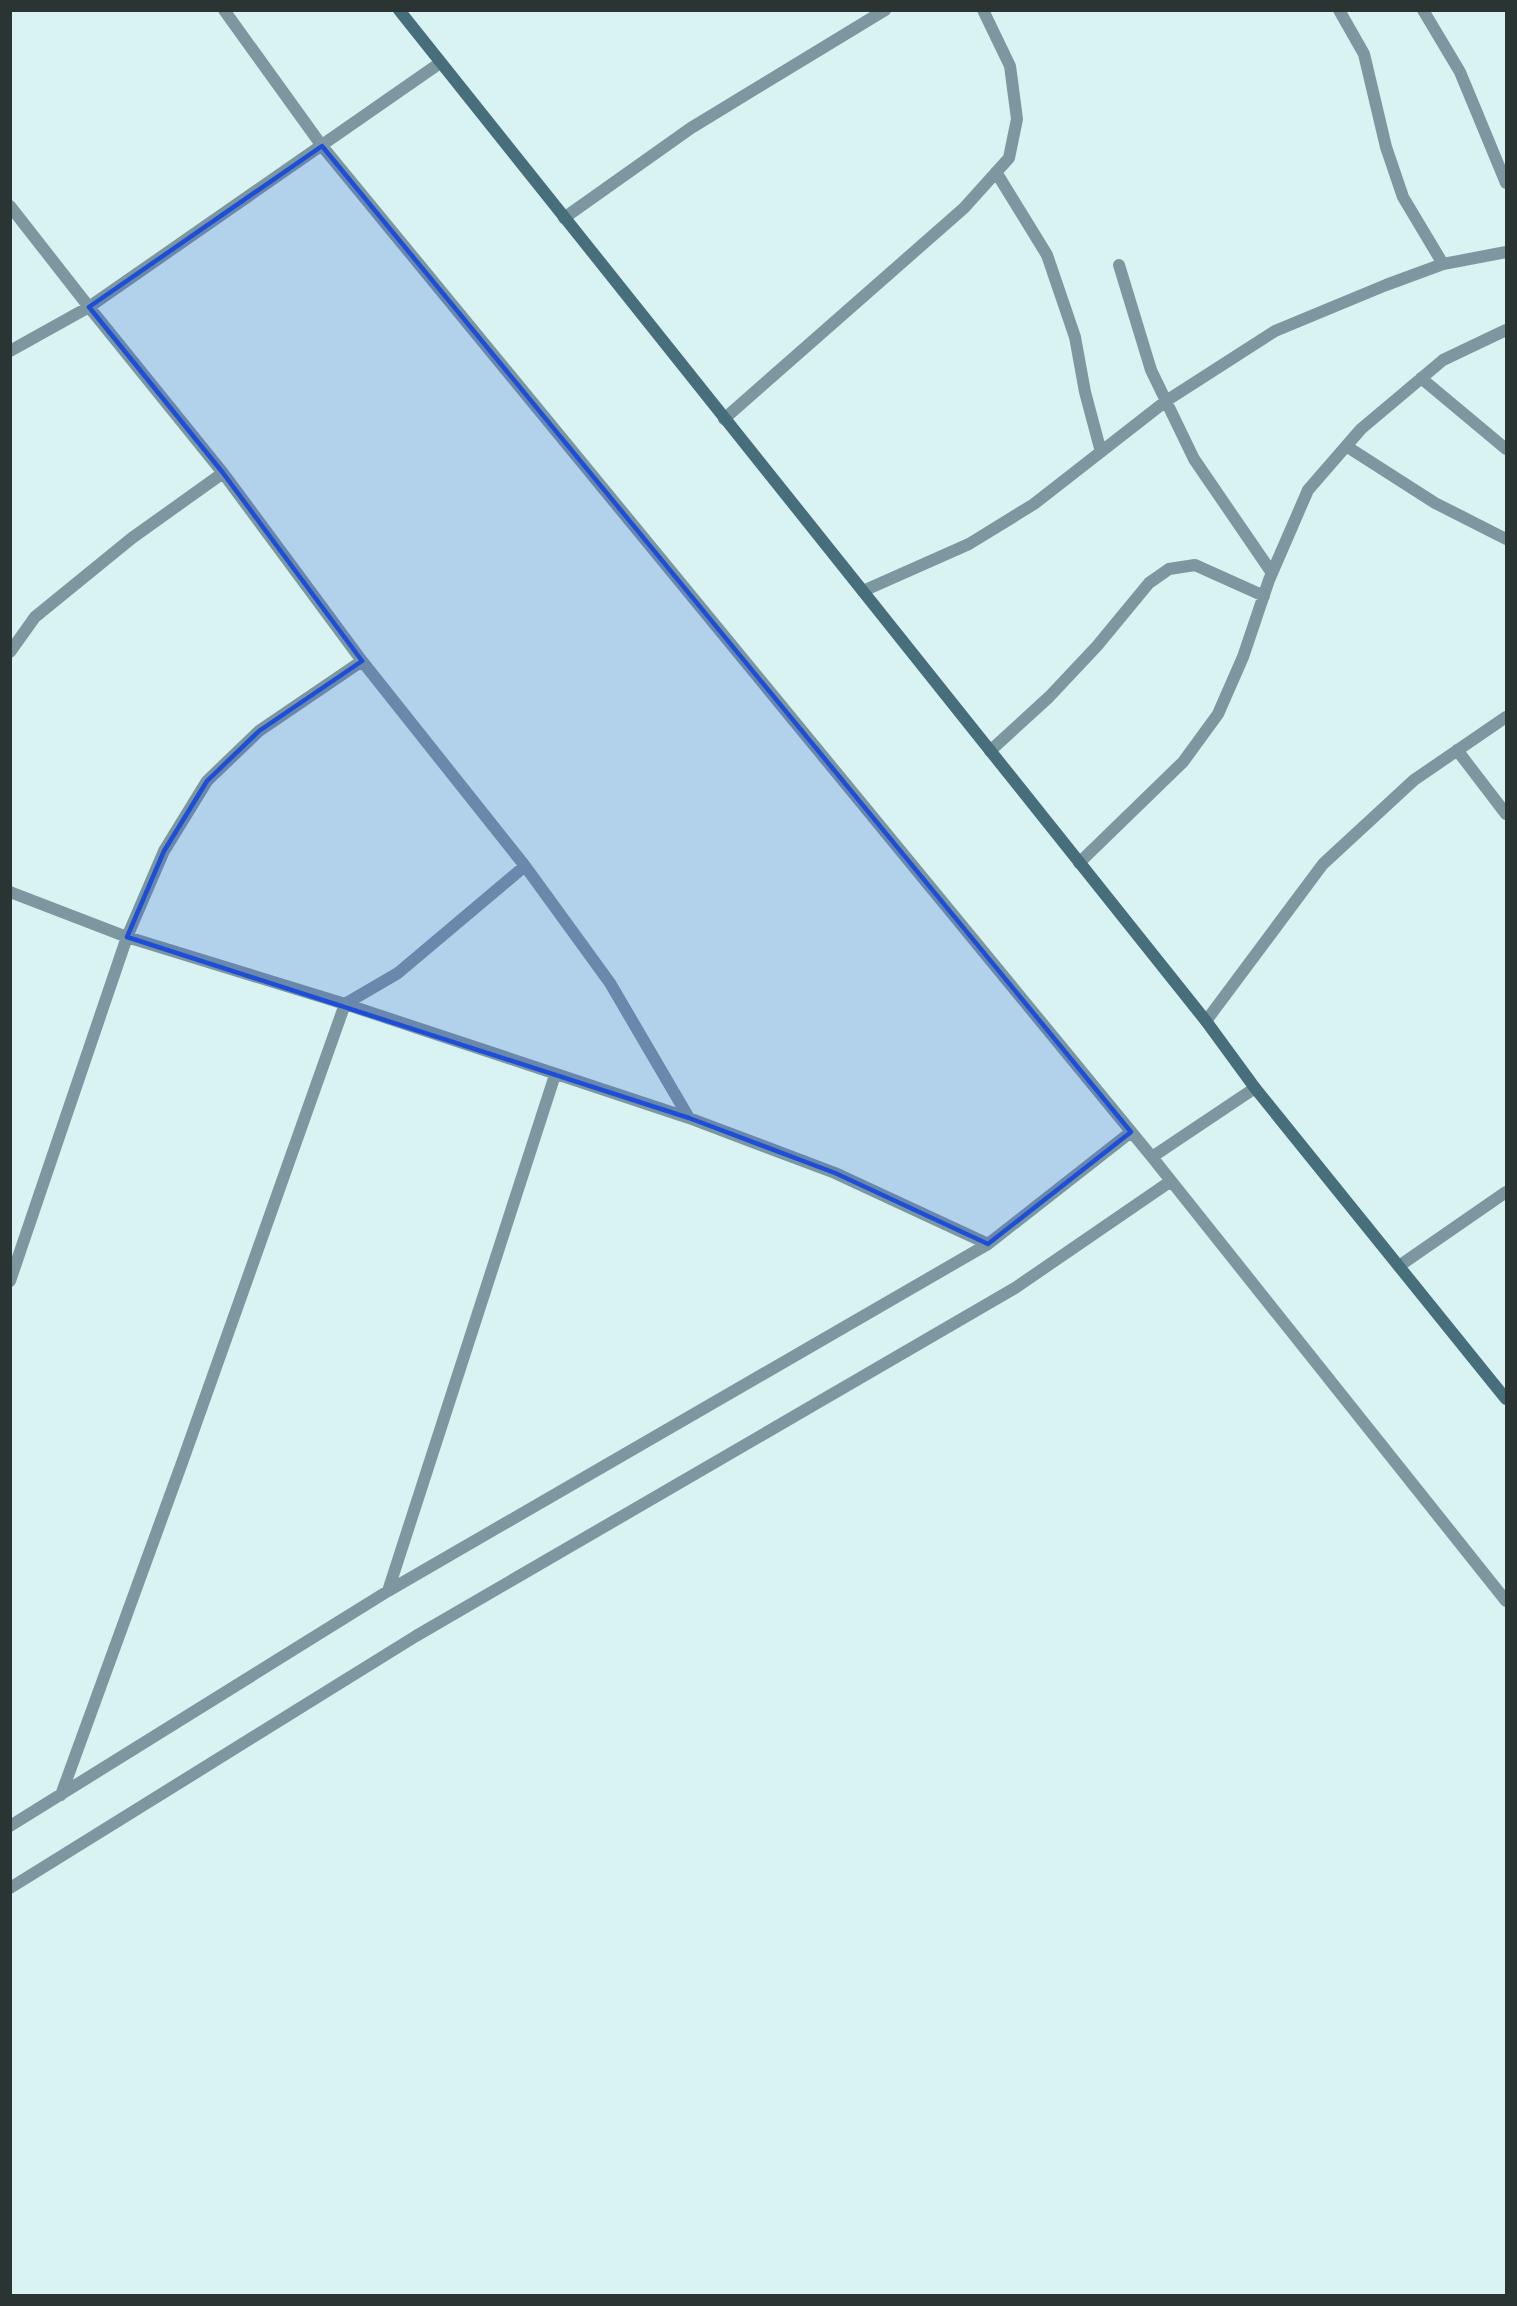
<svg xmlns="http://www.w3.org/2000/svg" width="1517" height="2306" font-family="'Varela Round',sans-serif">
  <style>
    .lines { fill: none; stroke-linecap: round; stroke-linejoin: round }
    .street { stroke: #7d97a0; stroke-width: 12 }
    .secondary { stroke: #466e7b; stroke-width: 12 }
    .marked { fill: #1d4ed8; fill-opacity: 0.2; stroke: #1d4ed8; stroke-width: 4.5; stroke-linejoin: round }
  </style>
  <rect width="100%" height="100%" fill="#d8f3f1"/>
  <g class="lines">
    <path class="street" d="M224 10 322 146 1152 1157 1506 1601
      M1339 10 1364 54 1386 147 1403 197 1443 264
      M1423 10 1460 72 1506 183
      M996 172 1047 255 1075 337 1085 392 1101 452
      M10 206 89 307 223 473 362 661 525 866 610 983 689 1118
      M564 218 691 128 885 10
      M1119 265 1151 370 1194 459 1272 573
      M10 351 89 307 440 63
      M1421 378 1506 449
      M724 419 964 208 1009 158 1017 119 1010 66 983 10
      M1346 446 1435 503 1506 539
      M863 591 969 544 1034 504 1166 401 1275 331 1386 285 1443 264 1506 252
      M10 652 35 617 132 538 223 473
      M1457 750 1506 814
      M990 751 1049 697 1097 646 1149 583 1169 569 1195 565 1264 596
      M1079 863 1183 762 1218 714 1243 657 1269 580 1308 490 1361 429 1443 360 1506 330
      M10 892 127 937 345 1004 689 1118 835 1173 988 1244
      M1206 1021 1323 864 1414 780 1506 717
      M1152 1157 1255 1088
      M1399 1266 1506 1192
      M10 1281 127 937 164 851 207 781 259 731 362 661
      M388 1591 555 1075
      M61 1795 183 1460 345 1004 398 973 525 866
      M10 1826 388 1591 988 1244 1131 1132
      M10 1888 416 1636 1015 1288 1171 1181"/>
    <path class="secondary" d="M399 10 1206 1021 1255 1088 1506 1399"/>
  </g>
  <path class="marked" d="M322 146 1131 1132 988 1244 835 1173 689 1118 127 937 164 851 207 781 259 731 362 661 223 473 89 307Z"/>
  <rect width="1517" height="2306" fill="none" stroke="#293433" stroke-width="24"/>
</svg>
